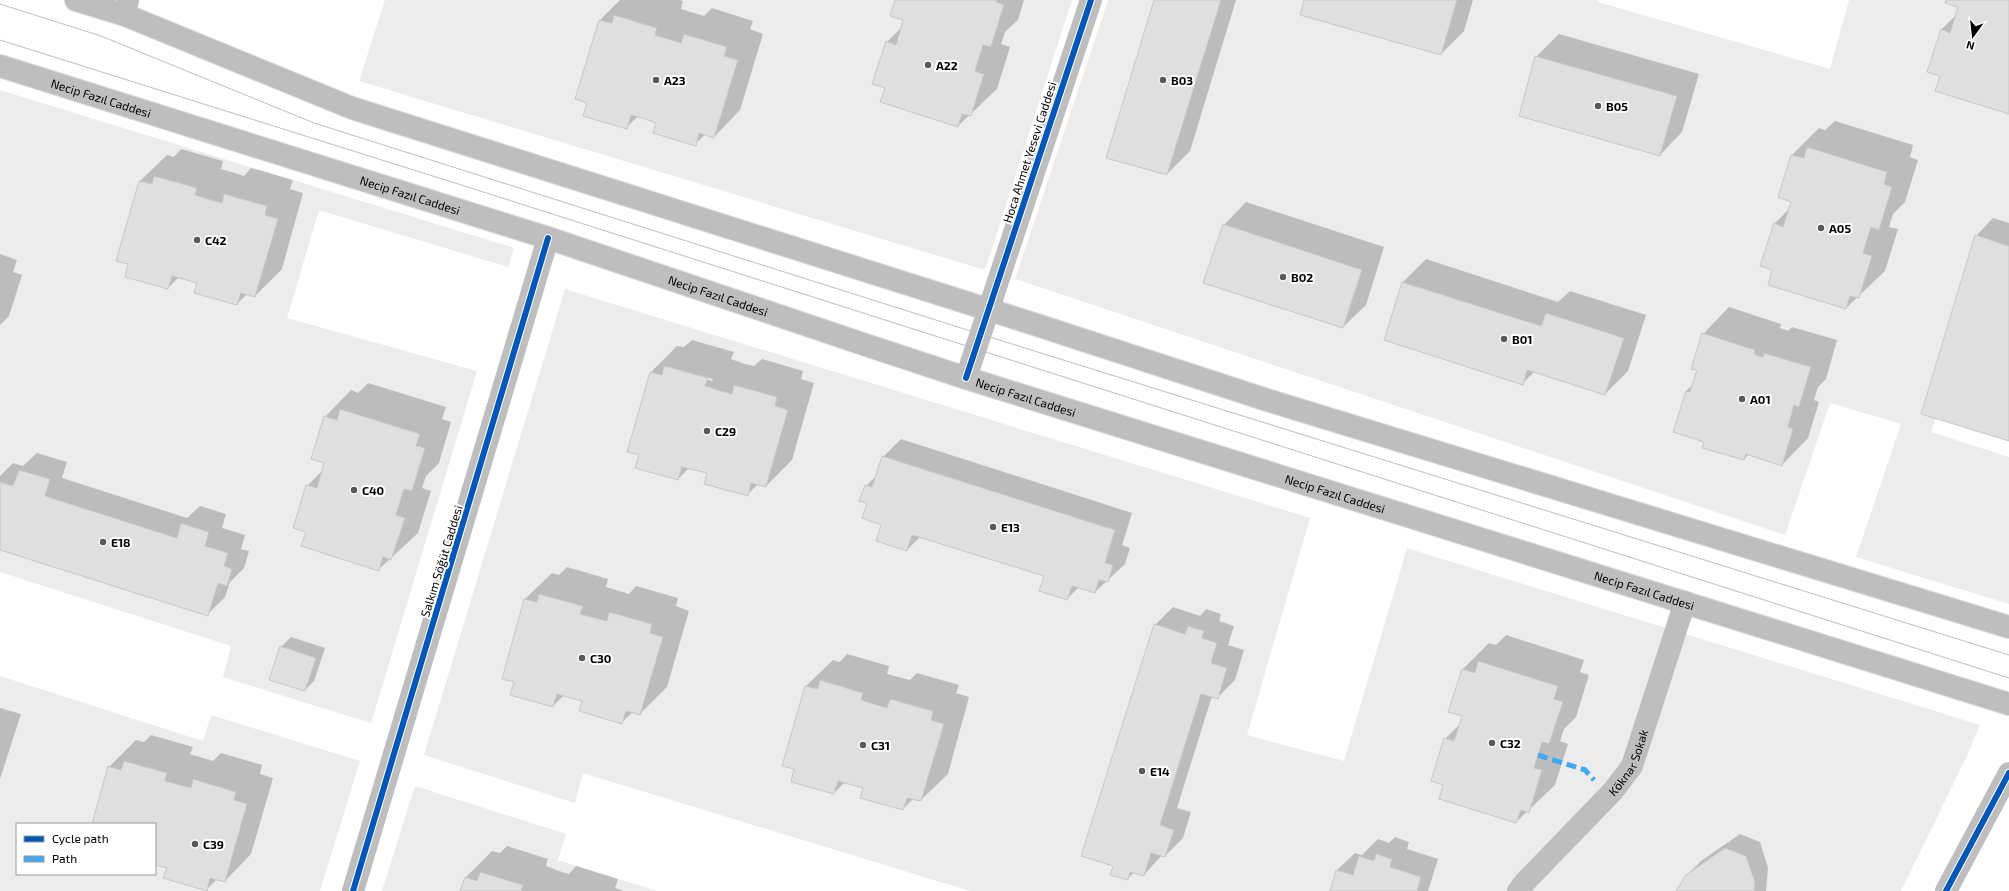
<svg xmlns="http://www.w3.org/2000/svg" width="2009" height="891" font-family="'Exo 2',sans-serif">
  <style>
    .green { fill: #ececec; fill-rule: evenodd }
    .shadow { fill: #0003; fill-rule: evenodd }
    .building { fill: #dfdfdf; stroke: #c7c7c7 }
    .lines { fill: none; stroke-linecap: round; stroke-linejoin: round }
    .major-casing { stroke: #dbdbdb; stroke-width: 24 }
    .minor { stroke: #bebebe; stroke-width: 22 }
    .major { stroke: #bebebe; stroke-width: 22 }
    .tram { stroke: #bebebe; stroke-width: 1 }
    .quiet { stroke: #3fa9f5; stroke-width: 5; stroke-dasharray: 10 5; stroke-linecap: butt }
    .cycleway-casing { stroke: #fff; stroke-width: 8 }
    .cycleway { stroke: #0057b8; stroke-width: 6 }
    .poi-dot { fill: #595959; stroke: #fff; stroke-width: 1.5 }
    .labels { text-anchor: middle; dominant-baseline: central; stroke-width: 4; stroke-linejoin: round; paint-order: stroke }
    .poi-label { font-size: 12px; font-weight: bold; fill: #000; stroke: #fff; text-anchor: start }
    .street-label { font-size: 12px; fill: #000; stroke: #fff }
  </style>
  <rect width="100%" height="100%" fill="#fff"/>
  <path class="green" d="M385 0H1072L985 270 359 81Z
    M1108 0H1598V2L1830 69 1849 0H2009V246L1975 235 1921 413 1936 418 1931 432 2009 457V604L1856 557 1901 424 1830 403 1785 535 1015 279Z
    M0 90 514 248 508 267 319 210 287 318 477 371 371 723 223 677 231 646 0 572Z
    M565 289 1310 518 1247 735 1344 761 1407 548 1980 725 1966 758 1901 891H970L583 773 575 803 424 755Z
    M0 676 203 741 211 715 360 761 320 891H0ZM17 824H155V874H17Z
    M415 786 566 834 558 860 657 891H382Z"/>
  <path class="shadow" d="M620 0H680L683 1 681 9 704 16 712 8 753 21 750 29 763 34 740 110 714 137 706 134 695 144 657 122 638 116 626 128 588 103 577 99 600 20Z
    M896 0H1024L1018 20 1005 32 1001 44 1010 47 997 89 958 126 886 87 887 42 903 26 905 19Z
    M1155 0H1236L1190 151 1167 174Z
    M1305 0H1473L1464 31 1441 54Z
    M1947 0H2009V113L1941 75V30L1957 14 1960 7Z
    M1559 34 1699 74 1682 132 1660 155 1536 57Z
    M1835 121 1913 145 1910 157 1918 160 1905 202 1893 214 1889 227 1898 229 1885 271 1846 308 1774 224 1790 208 1793 201 1779 197 1792 155 1819 128 1825 130Z
    M181 149 223 161 221 169 235 173 244 176 251 168 293 180 290 189 303 193 282 269 255 296 248 293 237 304 198 282 179 277 168 288 130 264 140 181 167 155 174 157Z
    M1246 202 1384 247 1366 305 1343 327 1224 225Z
    M1993 218 2009 223V440L1976 236Z
    M0 254 17 260 13 272 22 275 9 316 0 325Z
    M1426 259 1558 302 1570 291 1646 315 1628 371 1605 394 1535 371 1522 384 1385 339 1403 282Z
    M1729 307 1781 324 1780 328 1786 330 1788 331 1792 327 1837 340 1826 379 1818 387 1814 400 1819 402 1808 438 1782 465 1749 454 1744 459 1705 441 1686 391 1694 384 1698 370 1703 334Z
    M692 340 734 352 731 359 745 364 754 366 762 359 803 371 801 379 814 383 792 460 766 486 758 484 747 495 709 473 689 468 678 479 640 454 628 451 651 372 677 346 684 347ZM669 367 713 379 712 381 669 369Z
    M368 383 446 407 442 419 451 422 439 463 426 476 422 488 431 491 418 533 378 570 307 531V486L323 470 325 463V417L351 390 358 393Z
    M901 439 1132 513 1122 545 1130 548 1125 564 1095 592 1079 587 1067 599 1046 576 920 537 907 550 882 524 868 503 866 486 878 474 883 457Z
    M37 453 67 462 62 478 187 518 200 506 226 514 222 528 245 535 241 549 249 551 244 568 230 582 225 597 207 615 0 549V476L13 463 23 466Z
    M567 567 608 579 606 587 629 594 636 586 678 598 676 606 689 611 667 687 640 714 633 712 622 722 583 701 564 695 553 706 515 682 525 599 552 573 559 575Z
    M1173 607 1200 616 1206 609 1221 614 1219 621 1234 626 1228 645 1244 650 1235 680 1217 698 1212 696 1177 808 1191 812 1183 838 1165 856 1162 855 1144 875 1135 872 1127 879 1114 865 1155 625Z
    M1506 635 1584 660 1580 672 1589 675 1576 717 1564 729 1560 741 1568 744 1555 785 1516 822 1445 784V739L1461 723 1463 715 1462 670 1489 643 1496 645Z
    M291 637 325 648 314 681 305 690 281 647Z
    M847 654 889 666 887 674 910 680 917 673 959 685 956 693 969 697 948 774 921 800 914 798 903 809 864 787 845 782 834 793 796 768 784 765 806 686 833 660 840 662Z
    M0 708 21 714 0 779Z
    M151 735 193 747 190 754 213 761 221 753 262 765 260 774 273 778 251 854 225 881 217 879 207 889 168 868 155 864V824H93L109 767 136 740 144 742Z
    M1740 834 1760 842 1768 868 1766 891H1677L1687 875 1701 861Z
    M1395 837 1409 842 1407 849 1438 859 1428 891H1331L1337 870 1355 853 1362 855 1378 839 1389 843Z
    M507 846 548 859 546 866 559 871 569 874 576 866 618 879 615 888 624 891H462L466 877 492 851 500 853Z"/>
  <path class="building" d="M895 0H997L996 2 1004 5 991 47 983 45 975 71 984 74 971 116 962 114 958 127 880 102 885 88 872 84 886 41 896 45 903 20 890 16Z
    M1154 0H1221L1167 175 1106 158Z
    M1304 0H1457L1441 55 1300 15Z
    M1946 0H2009V114L1935 91 1940 76 1927 72 1941 29 1950 33 1958 7 1945 3Z
    M614 15 657 28 655 35 681 43 684 34 727 47 724 56 738 60 714 138 699 133 696 146 653 133 656 123 645 119 631 115 627 129 583 116 587 103 575 99 599 20 612 23Z
    M1535 56 1677 96 1660 156 1519 116Z
    M1807 147 1887 172 1884 184 1892 187 1879 230 1871 227 1863 253 1872 256 1859 298 1850 296 1846 309 1768 285 1772 270 1760 266 1774 223 1783 227 1791 202 1778 197 1791 155 1804 158Z
    M154 176 197 188 195 195 208 199 222 203 224 194 267 206 265 215 278 219 255 297 241 293 237 305 194 293 197 283 172 276 168 289 125 277 128 264 116 261 139 181 152 184Z
    M1223 224 1362 270 1343 328 1203 283Z
    M1975 235 2009 246V441L1921 414Z
    M1402 282 1541 326 1546 313 1624 338 1605 395 1527 370 1523 385 1384 340Z
    M1702 333 1755 350 1754 354 1759 356 1763 357 1764 353 1811 367 1799 407 1794 405 1788 427 1793 429 1782 466 1746 454 1744 460 1702 448 1704 442 1673 432 1686 391 1690 392 1697 370 1691 369Z
    M664 366 708 378 705 386 718 390 732 394 734 385 777 397 775 406 788 410 766 487 751 483 748 496 704 484 707 473 682 467 678 480 635 468 639 455 627 452 650 372 662 375Z
    M340 409 420 434 416 446 425 448 412 491 404 489 396 515 405 518 391 560 383 557 379 571 301 546 306 532 293 528 306 485 317 488 324 463 311 459 324 416 337 420Z
    M882 456 1115 530 1105 563 1113 565 1108 582 1099 580 1095 593 1072 586 1067 600 1039 591 1044 576 912 535 907 551 876 541 881 525 862 518 867 503 859 501 865 485 872 487Z
    M19 470 50 479 45 496 177 538 181 523 209 532 205 546 228 553 224 566 232 569 227 586 218 583 208 616 0 550V482L13 486Z
    M539 594 583 606 580 614 607 621 609 612 652 624 650 633 663 637 640 715 626 711 622 724 579 711 582 701 557 694 553 707 510 695 514 682 502 679 524 599 537 602Z
    M1154 624 1185 634 1188 626 1204 631 1202 638 1217 643 1211 663 1227 668 1218 699 1201 694 1160 825 1174 830 1165 857 1151 853 1144 876 1130 872 1128 880 1110 875 1113 866 1081 856Z
    M280 646 316 658 305 691 269 680Z
    M1478 661 1558 686 1554 699 1563 702 1549 744 1542 742 1534 768 1542 770 1529 813 1521 810 1516 823 1439 799 1443 785 1431 781 1444 738 1454 741 1462 716 1448 712 1462 669 1475 673Z
    M820 680 863 693 861 700 887 708 890 699 933 711 931 720 944 724 921 801 907 798 903 810 860 798 863 788 838 781 834 794 791 782 794 769 782 766 805 686 818 689Z
    M124 761 167 773 165 781 191 788 193 779 236 792 234 800 247 804 225 882 210 878 207 891 163 878 167 868 155 865V824H92L108 766 121 770Z
    M1725 848 1746 856 1755 882 1754 891H1676L1686 875Z
    M1376 854 1392 859 1390 867 1421 877 1417 891H1330L1336 870 1353 875 1359 856 1374 861Z
    M480 872 523 885 521 891H460L465 877 477 881Z"/>
  <g class="lines">
    <defs>
      <g id="major">
        <path d="M76 0 125 15 352 108 1034 324 1267 400 2009 627"/>
        <path id="s2" d="M0 66 548 238 866 345 966 378 2009 704"/>
      </g>
    </defs>
    <use href="#major" class="major-casing"/>
    <g class="minor">
      <path d="M125 15 128 0"/>
      <path d="M966 378 1091 0"/>
      <path d="M353 891 548 238"/>
      <path id="s1" d="M1518 891 1524 883 1613 791 1632 766 1685 602"/>
      <path d="M1946 891 2009 773"/>
    </g>
    <use href="#major" class="major"/>
    <path class="tram" d="M0 4 101 36 314 123 980 334 2009 655
      M0 40 455 183 2009 678"/>
    <path class="quiet" d="M1538 755 1585 770 1594 780"/>
    <defs>
      <path id="cycleway" d="M966 378 1091 0
        M353 891 548 238
        M1946 891 2009 773"/>
    </defs>
    <use href="#cycleway" class="cycleway-casing"/>
    <use href="#cycleway" class="cycleway"/>
  </g>
  <g class="poi-dot">
    <circle cx="928" cy="65" r="4"/>
    <circle cx="656" cy="80" r="4"/>
    <circle cx="1163" cy="80" r="4"/>
    <circle cx="1598" cy="106" r="4"/>
    <circle cx="1821" cy="228" r="4"/>
    <circle cx="197" cy="240" r="4"/>
    <circle cx="1283" cy="277" r="4"/>
    <circle cx="1504" cy="339" r="4"/>
    <circle cx="1742" cy="399" r="4"/>
    <circle cx="707" cy="431" r="4"/>
    <circle cx="354" cy="490" r="4"/>
    <circle cx="993" cy="527" r="4"/>
    <circle cx="103" cy="542" r="4"/>
    <circle cx="582" cy="658" r="4"/>
    <circle cx="1492" cy="743" r="4"/>
    <circle cx="863" cy="745" r="4"/>
    <circle cx="1142" cy="771" r="4"/>
    <circle cx="195" cy="844" r="4"/>
  </g>
  <g class="labels">
    <g class="poi-label">
      <text x="936" y="65">A22</text>
      <text x="664" y="80">A23</text>
      <text x="1171" y="80">B03</text>
      <text x="1606" y="106">B05</text>
      <text x="1829" y="228">A05</text>
      <text x="205" y="240">C42</text>
      <text x="1291" y="277">B02</text>
      <text x="1512" y="339">B01</text>
      <text x="1750" y="399">A01</text>
      <text x="715" y="431">C29</text>
      <text x="362" y="490">C40</text>
      <text x="1001" y="527">E13</text>
      <text x="111" y="542">E18</text>
      <text x="590" y="658">C30</text>
      <text x="1500" y="743">C32</text>
      <text x="871" y="745">C31</text>
      <text x="1150" y="771">E14</text>
      <text x="203" y="844">C39</text>
    </g>
    <g class="street-label">
      <text stroke="none"><textPath href="#s2" startOffset="106">Necip Fazıl Caddesi</textPath></text>
      <text transform="translate(1029 152) rotate(-72)">Hoca Ahmet Yesevi Caddesi</text>
      <text stroke="none"><textPath href="#s2" startOffset="430">Necip Fazıl Caddesi</textPath></text>
      <text stroke="none"><textPath href="#s2" startOffset="754">Necip Fazıl Caddesi</textPath></text>
      <text stroke="none"><textPath href="#s2" startOffset="1078">Necip Fazıl Caddesi</textPath></text>
      <text stroke="none"><textPath href="#s2" startOffset="1402">Necip Fazıl Caddesi</textPath></text>
      <text transform="translate(441 561) rotate(-73)">Salkım Söğüt Caddesi</text>
      <text stroke="none"><textPath href="#s2" startOffset="1726">Necip Fazıl Caddesi</textPath></text>
      <text stroke="none"><textPath href="#s1" startOffset="171">Köknar Sokak</textPath></text>
    </g>
  </g>
  <rect x="16" y="823" width="140" height="52" fill="#ffffff" stroke="#999999"/>
  <rect x="24" y="836" width="20" height="6" fill="#0057b8" stroke="#999999"/>
  <text x="52" y="843" font-size="12" fill="#000000">Cycle path</text>
  <rect x="24" y="856" width="20" height="6" fill="#3fa9f5" stroke="#999999"/>
  <text x="52" y="863" font-size="12" fill="#000000">Path</text>
  <g transform="translate(1973 36) rotate(195)" stroke="#ffffff" stroke-width="3" paint-order="stroke">
  <path d="M0-3L7 15L0 10L-7 15Z" fill="#000000"/>
  <text y="-6" font-size="11" font-weight="bold" text-anchor="middle" fill="#000000">N</text>
  </g>
</svg>
